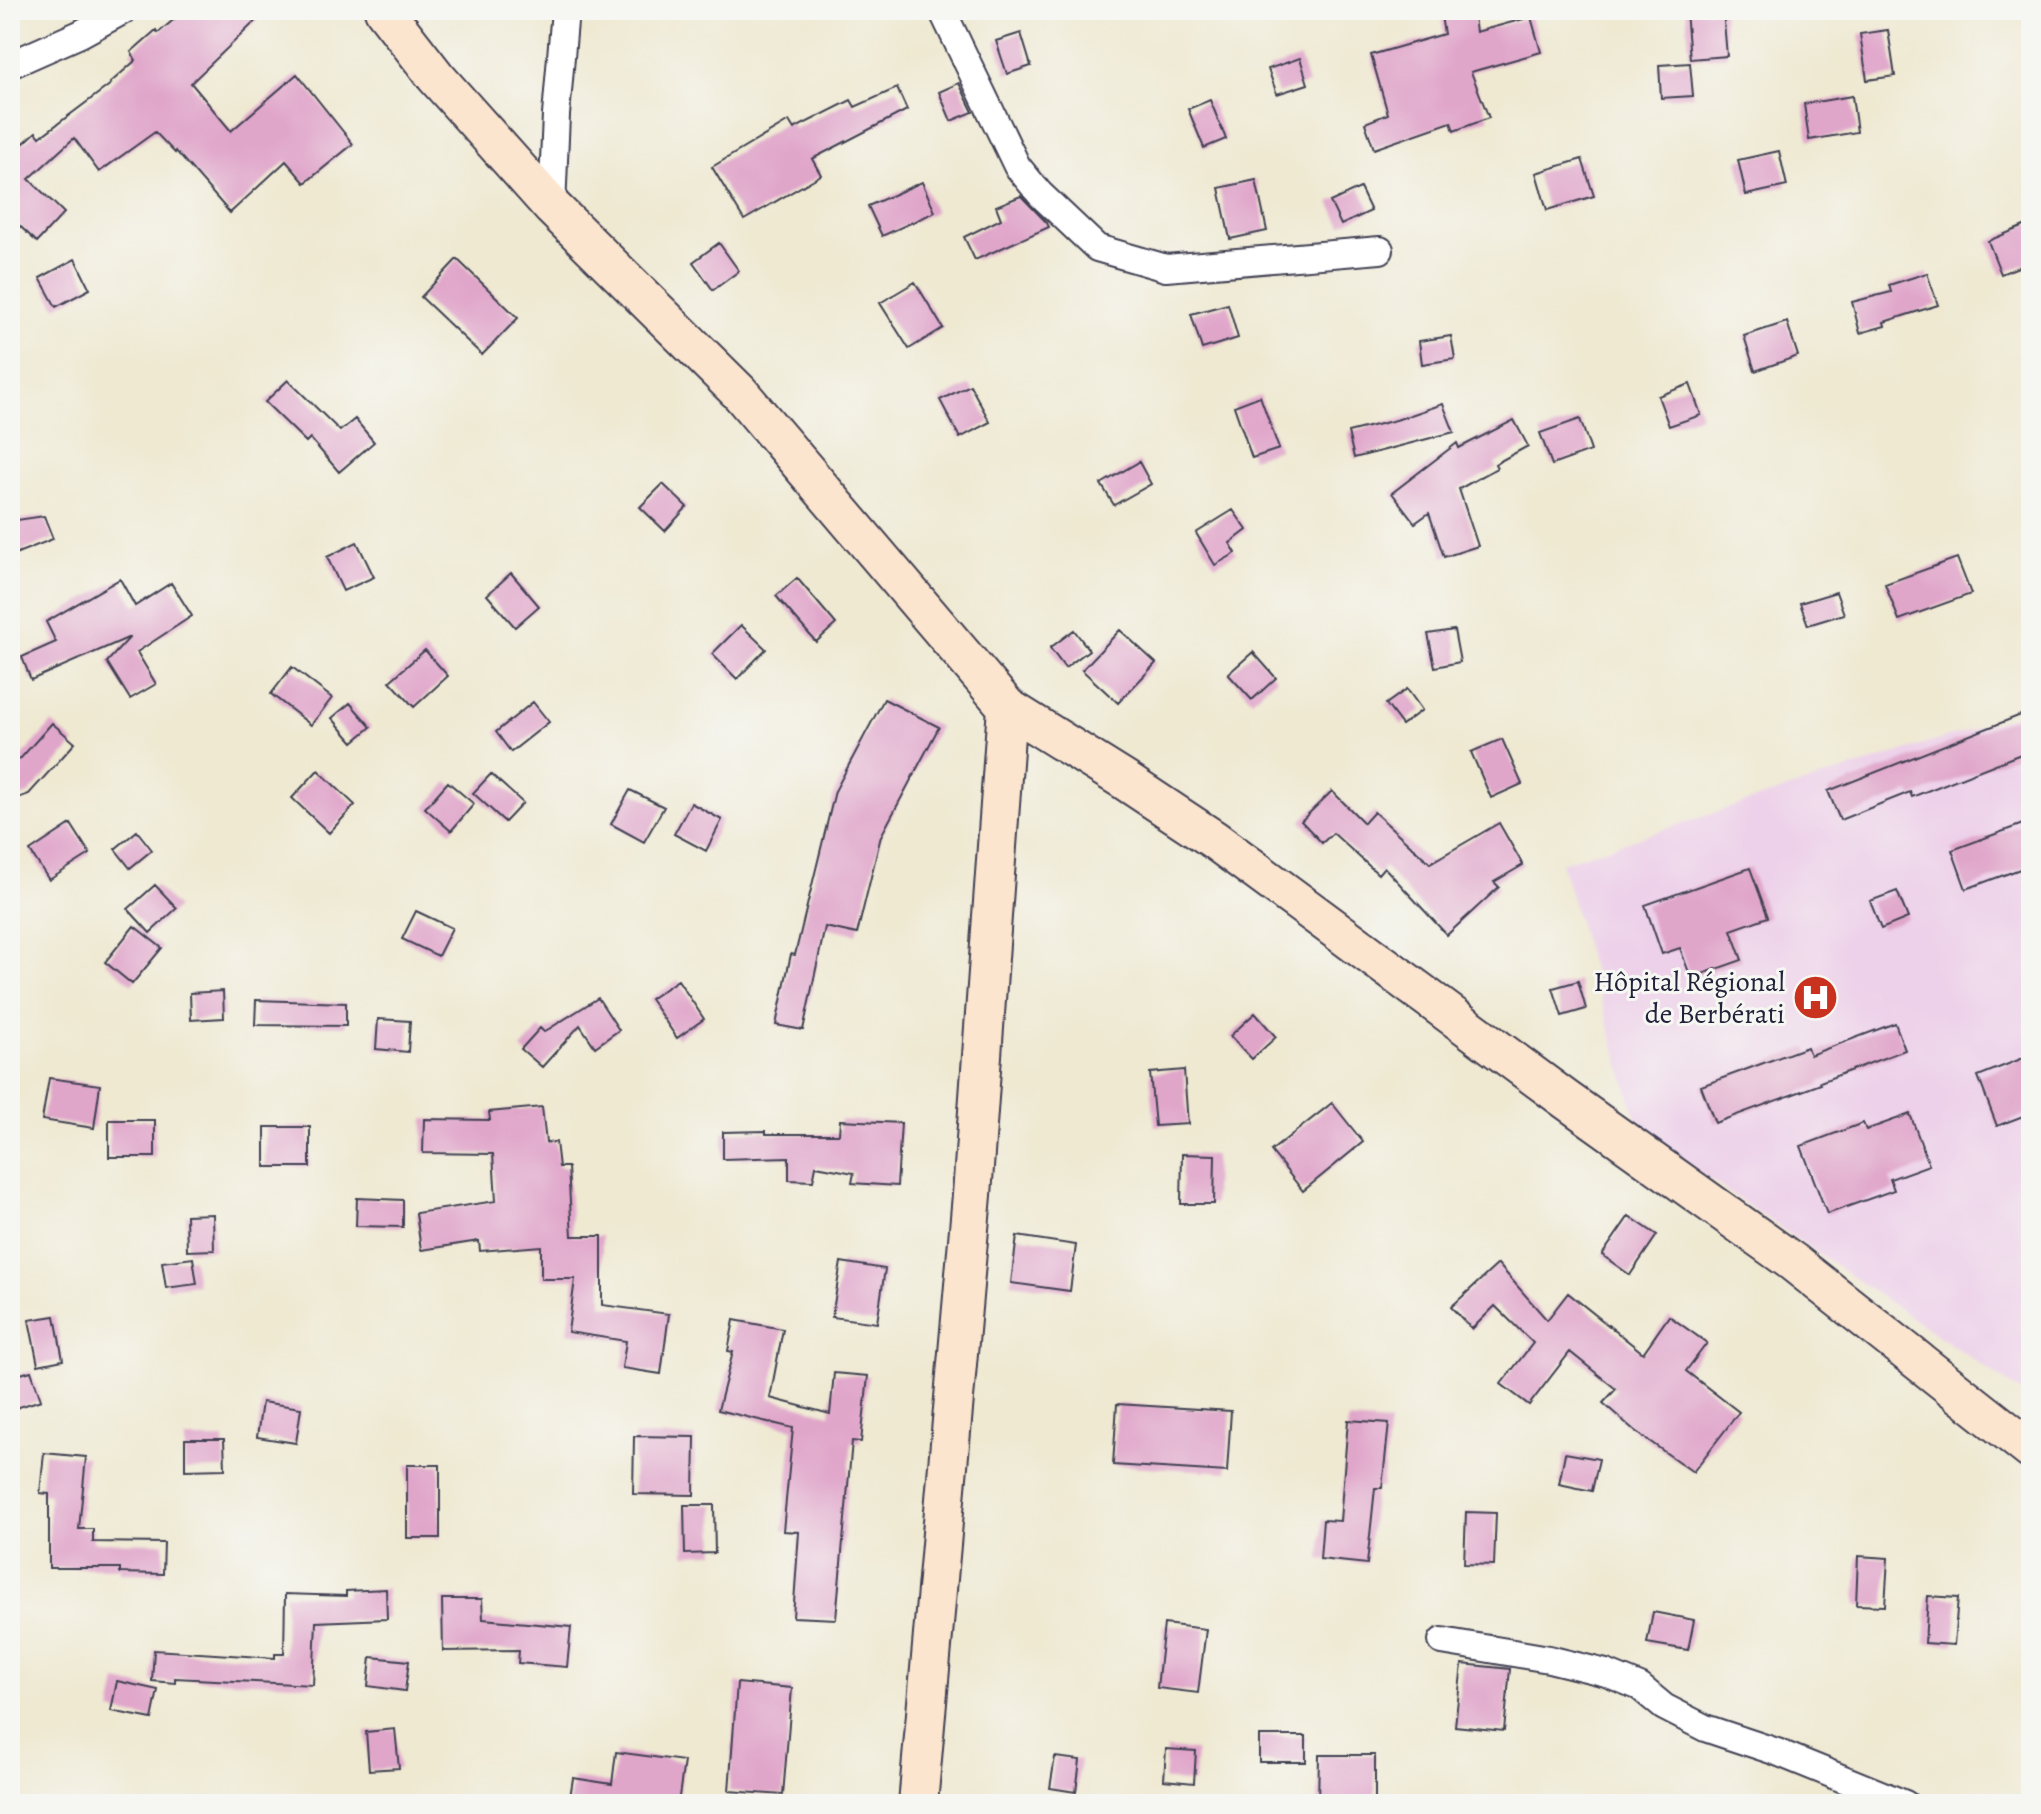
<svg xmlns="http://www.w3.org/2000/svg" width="2041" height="1814" font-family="Alegreya,serif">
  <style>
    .built { fill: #edd0e9 }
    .building { fill: #e0a6ca }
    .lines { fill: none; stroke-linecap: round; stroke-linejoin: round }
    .street-casing { stroke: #414052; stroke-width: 30 }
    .secondary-casing { stroke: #414052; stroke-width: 42 }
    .street { stroke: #fff; stroke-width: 26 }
    .secondary { stroke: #fce5cf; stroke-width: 38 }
    .labels { text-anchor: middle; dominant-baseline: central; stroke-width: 6; stroke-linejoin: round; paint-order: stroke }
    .poi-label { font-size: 28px; fill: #22223b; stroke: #f6f6f2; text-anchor: end }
  </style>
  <rect width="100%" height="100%" fill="#f6f6f2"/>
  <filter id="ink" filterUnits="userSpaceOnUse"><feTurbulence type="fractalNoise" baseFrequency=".0125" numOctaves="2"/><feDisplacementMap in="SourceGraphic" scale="16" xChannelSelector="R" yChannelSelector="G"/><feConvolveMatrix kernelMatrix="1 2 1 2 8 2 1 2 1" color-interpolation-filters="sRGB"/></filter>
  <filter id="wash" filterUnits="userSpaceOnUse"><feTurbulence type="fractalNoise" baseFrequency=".006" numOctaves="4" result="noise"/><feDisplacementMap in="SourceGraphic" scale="32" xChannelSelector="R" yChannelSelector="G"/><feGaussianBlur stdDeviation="1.8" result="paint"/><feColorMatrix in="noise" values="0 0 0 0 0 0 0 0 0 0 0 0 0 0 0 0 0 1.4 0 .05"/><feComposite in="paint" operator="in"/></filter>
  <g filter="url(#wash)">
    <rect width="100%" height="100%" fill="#efe9d2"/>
    <path class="built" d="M2031 710V1399L1640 1132 1561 863Z"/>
    <g id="blocks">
      <path class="building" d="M185 10H267L191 83 231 131 297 74 353 144 305 183 286 161 230 213 176 151 175 153 155 132 99 172 74 138 29 179 64 213 37 242 10 217V125L24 143 36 132 40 137 111 84 110 83 136 60 131 52 156 30 158 33Z
        M1440 10H1473L1476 32 1531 17 1541 52 1471 72 1489 118 1454 131 1451 122 1374 149 1365 123 1388 114 1371 55 1444 34Z
        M1700 10H1723L1727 56 1690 59 1686 11Z
        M1888 30 1895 76 1867 80 1860 34Z
        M1021 33 1031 66 1007 74 996 41Z
        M1300 58 1308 84 1277 94 1268 69Z
        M1690 63 1693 96 1661 98 1659 65Z
        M959 83 973 112 951 121 939 92Z
        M897 88 907 110 812 159 821 175 744 220 712 167 789 121 794 129 851 100 855 107Z
        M1852 96 1857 132 1809 140 1804 104Z
        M1210 100 1226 139 1204 148 1188 109Z
        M1779 151 1787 186 1746 195 1738 160Z
        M1582 159 1594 196 1547 210 1536 173Z
        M1256 180 1267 231 1230 239 1219 188Z
        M922 182 935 212 882 236 868 206Z
        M1360 188 1371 211 1341 225 1330 202Z
        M1021 196 1047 223 1049 227 975 260 964 237 1001 219 996 206Z
        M2031 223V262L2001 274 1988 241Z
        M719 243 739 271 713 290 693 262Z
        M75 259 90 289 56 307 40 278Z
        M457 259 518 318 482 355 421 297Z
        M1927 273 1938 305 1884 322 1885 326 1860 333 1852 302 1891 292 1889 285Z
        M915 282 943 328 909 349 880 303Z
        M1228 304 1238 338 1202 349 1191 314Z
        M1787 322 1798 356 1755 371 1744 336Z
        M1451 336 1455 359 1422 364 1419 341Z
        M288 380 340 431 355 419 374 442 339 472 310 438 306 442 265 402Z
        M1690 384 1701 415 1669 426 1658 396Z
        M970 385 990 422 960 438 940 400Z
        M1260 396 1279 449 1252 458 1234 406Z
        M1443 404 1454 432 1354 458 1348 432 1396 420Z
        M1580 419 1591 451 1552 465 1540 433Z
        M1514 420 1528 446 1495 464 1497 468 1459 489 1478 546 1444 557 1429 513 1415 523 1392 493 1457 443 1459 448Z
        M1139 462 1151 484 1114 505 1101 484Z
        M663 484 687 507 665 531 640 507Z
        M1233 510 1247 530 1230 543 1236 553 1215 565 1196 533Z
        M44 516 53 539 10 556V521Z
        M357 542 374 577 343 591 327 557Z
        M1957 558 1971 594 1899 620 1885 584Z
        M511 573 539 606 515 627 487 595Z
        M797 578 836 624 816 642 776 596Z
        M120 579 135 606 171 583 192 616 137 652 156 684 130 699 107 662 130 637 31 680 22 657 56 642 46 622Z
        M1836 592 1844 614 1808 625 1800 603Z
        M741 625 766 649 737 679 712 654Z
        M1074 630 1089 650 1065 668 1050 648Z
        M1120 630 1156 663 1118 703 1082 670Z
        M1454 630 1460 662 1435 667 1428 634Z
        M425 650 448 676 414 707 390 681Z
        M1253 652 1276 678 1252 700 1228 674Z
        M292 667 332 698 311 725 271 694Z
        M1407 689 1422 710 1402 725 1386 704Z
        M884 699 939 727 881 836 857 934 825 927 803 1030 776 1025 791 954 795 955 835 791Z
        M533 702 549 722 511 752 496 732Z
        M350 703 371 727 353 742 332 718Z
        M2031 711V750L1912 797 1910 792 1840 820 1828 791Z
        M52 723 75 743 29 794 10 801V762L21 758Z
        M1502 739 1522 784 1491 798 1471 752Z
        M318 770 355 805 329 833 292 798Z
        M491 774 523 803 505 822 473 793Z
        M448 782 474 804 451 831 425 808Z
        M630 790 664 807 644 842 611 824Z
        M1332 791 1364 823 1374 812 1430 863 1499 823 1523 865 1494 882 1499 887 1447 935 1384 867 1378 874 1333 833 1322 843 1301 821Z
        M691 803 722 820 706 851 674 834Z
        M2031 821V865L1966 889 1952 850Z
        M71 824 90 854 49 880 30 851Z
        M137 831 152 850 130 868 115 849Z
        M1750 868 1768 917 1731 930 1742 960 1691 978 1680 948 1662 954 1645 905Z
        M155 885 177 908 150 933 128 909Z
        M1897 891 1908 918 1881 929 1870 901Z
        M416 911 452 928 438 956 402 939Z
        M134 926 162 948 132 984 105 962Z
        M678 980 704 1019 677 1038 650 999Z
        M1578 981 1586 1009 1562 1016 1553 988Z
        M223 991 224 1018 191 1020 190 993Z
        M598 998 619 1030 595 1047 580 1025 542 1067 521 1049 540 1028 544 1032Z
        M256 1000 346 1003V1026L255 1025Z
        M1255 1013 1276 1037 1252 1059 1230 1036Z
        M378 1019 410 1021 408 1052 376 1049Z
        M1895 1023 1905 1050 1820 1082 1821 1084 1715 1123 1701 1086 1807 1047 1810 1055Z
        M2031 1055V1113L1997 1126 1978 1076Z
        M1184 1070 1188 1124 1155 1126 1150 1073Z
        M49 1078 100 1085 94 1128 42 1120Z
        M1332 1103 1363 1142 1303 1191 1271 1151Z
        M542 1107 546 1143 556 1142 559 1167H568L572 1236H602V1305L669 1314 661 1374 622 1368 626 1341 568 1332 575 1279H541V1246L480 1251 479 1241 421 1250 416 1213 496 1201 493 1154 423 1153 424 1119 490 1120 489 1112Z
        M1910 1114 1929 1165 1890 1179 1894 1190 1827 1214 1801 1146 1863 1123 1866 1130Z
        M109 1120H155V1157H109Z
        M840 1120 901 1123 897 1186 852 1183 854 1173 816 1166 813 1181 789 1180V1157L723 1159V1132L766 1131V1134H839Z
        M265 1127H310V1167H265Z
        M1182 1154 1215 1155 1214 1204H1181Z
        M357 1198 403 1200V1227L356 1226Z
        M213 1214 214 1250 187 1251 186 1215Z
        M1629 1216 1657 1235 1630 1275 1602 1255Z
        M1017 1236 1076 1245 1070 1291 1011 1283Z
        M193 1258 197 1284 166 1288 162 1262Z
        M841 1262 885 1269 877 1323 832 1317Z
        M1498 1264 1547 1320 1568 1293 1643 1353 1669 1316 1707 1343 1686 1371 1739 1412 1693 1472 1635 1431 1603 1403 1616 1389 1570 1352 1529 1405 1501 1384 1533 1343 1495 1306 1472 1329 1451 1307Z
        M55 1316 63 1360 38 1365 29 1320Z
        M734 1320 783 1329 770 1398 830 1414 834 1373 868 1376 861 1442 852 1441 836 1619 793 1617 799 1532 783 1531 793 1428 718 1410 733 1352 728 1351Z
        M31 1371 41 1400 10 1410V1377Z
        M262 1402 301 1408 296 1443 257 1437Z
        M1117 1404 1231 1411 1227 1472 1113 1465Z
        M1348 1420 1389 1423 1382 1488H1375L1367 1564 1320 1559 1323 1520 1340 1521Z
        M634 1436 695 1437 694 1495 633 1494Z
        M185 1439H224L225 1469 185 1470Z
        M44 1453 86 1457 79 1529H93V1542L164 1543 163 1574 120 1573V1568H49V1494L40 1493Z
        M1565 1453 1599 1459 1592 1491 1559 1484Z
        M407 1465H440V1538H407Z
        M684 1505H714L715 1553 685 1554Z
        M1466 1512 1496 1513 1494 1565 1464 1564Z
        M1858 1556 1888 1558 1885 1606 1856 1605Z
        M386 1589 387 1619 316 1622 313 1685 175 1678V1683L152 1681 154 1650 275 1658V1654H284L285 1594 346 1596V1591Z
        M1928 1596 1958 1598 1954 1645 1925 1643Z
        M442 1599H482L483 1619 571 1627 567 1667 518 1663 519 1650 443 1651Z
        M1653 1612 1694 1620 1688 1650 1647 1643Z
        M1164 1624 1206 1629 1198 1693 1157 1688Z
        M371 1657 409 1661 405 1691 368 1686Z
        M1462 1664 1510 1669 1504 1731 1455 1726Z
        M117 1681 158 1690 152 1719 111 1711Z
        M737 1683 792 1688 783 1795 729 1791Z
        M395 1729 399 1768 369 1770 366 1732Z
        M1259 1736H1306V1762H1259Z
        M1166 1749 1196 1751 1194 1783 1164 1780Z
        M616 1752 684 1761 678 1804H569L573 1778 612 1784Z
        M1319 1755H1375V1804H1318Z
        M1055 1757 1080 1760 1076 1792 1050 1788Z"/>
    </g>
  </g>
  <g filter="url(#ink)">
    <use href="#blocks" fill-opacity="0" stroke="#414052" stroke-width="2"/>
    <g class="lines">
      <defs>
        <path id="street" d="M942 10 1017 166 1040 194 1097 248 1166 268 1380 250
          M10 65 80 34 124 10
          M552 207 556 115 565 10
          M1442 1641 1549 1659 1606 1673 1640 1687 1664 1707 1705 1728 1777 1752 1905 1804"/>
        <path id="secondary" d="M384 10 436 77 552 207 740 393 1007 707 1124 780 1213 839 1565 1099 1793 1262 2031 1450
          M918 1804 972 1195 1007 707"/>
      </defs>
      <use href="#street" class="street-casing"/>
      <use href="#secondary" class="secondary-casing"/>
      <use href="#street" class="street"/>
      <use href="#secondary" class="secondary"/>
    </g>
  </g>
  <defs>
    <symbol id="hospital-disc" viewBox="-11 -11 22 22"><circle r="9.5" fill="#c8321e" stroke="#f6f6f2"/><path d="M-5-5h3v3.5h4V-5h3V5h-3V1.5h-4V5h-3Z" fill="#fff"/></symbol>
  </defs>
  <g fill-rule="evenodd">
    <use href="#hospital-disc" x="1790" y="972" width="51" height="51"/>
  </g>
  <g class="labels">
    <g class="poi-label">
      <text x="1785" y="982">Hôpital Régional<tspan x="1785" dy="32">de Berbérati</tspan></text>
    </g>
  </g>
  <rect width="2041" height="1814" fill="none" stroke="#f6f6f2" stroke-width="40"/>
</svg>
